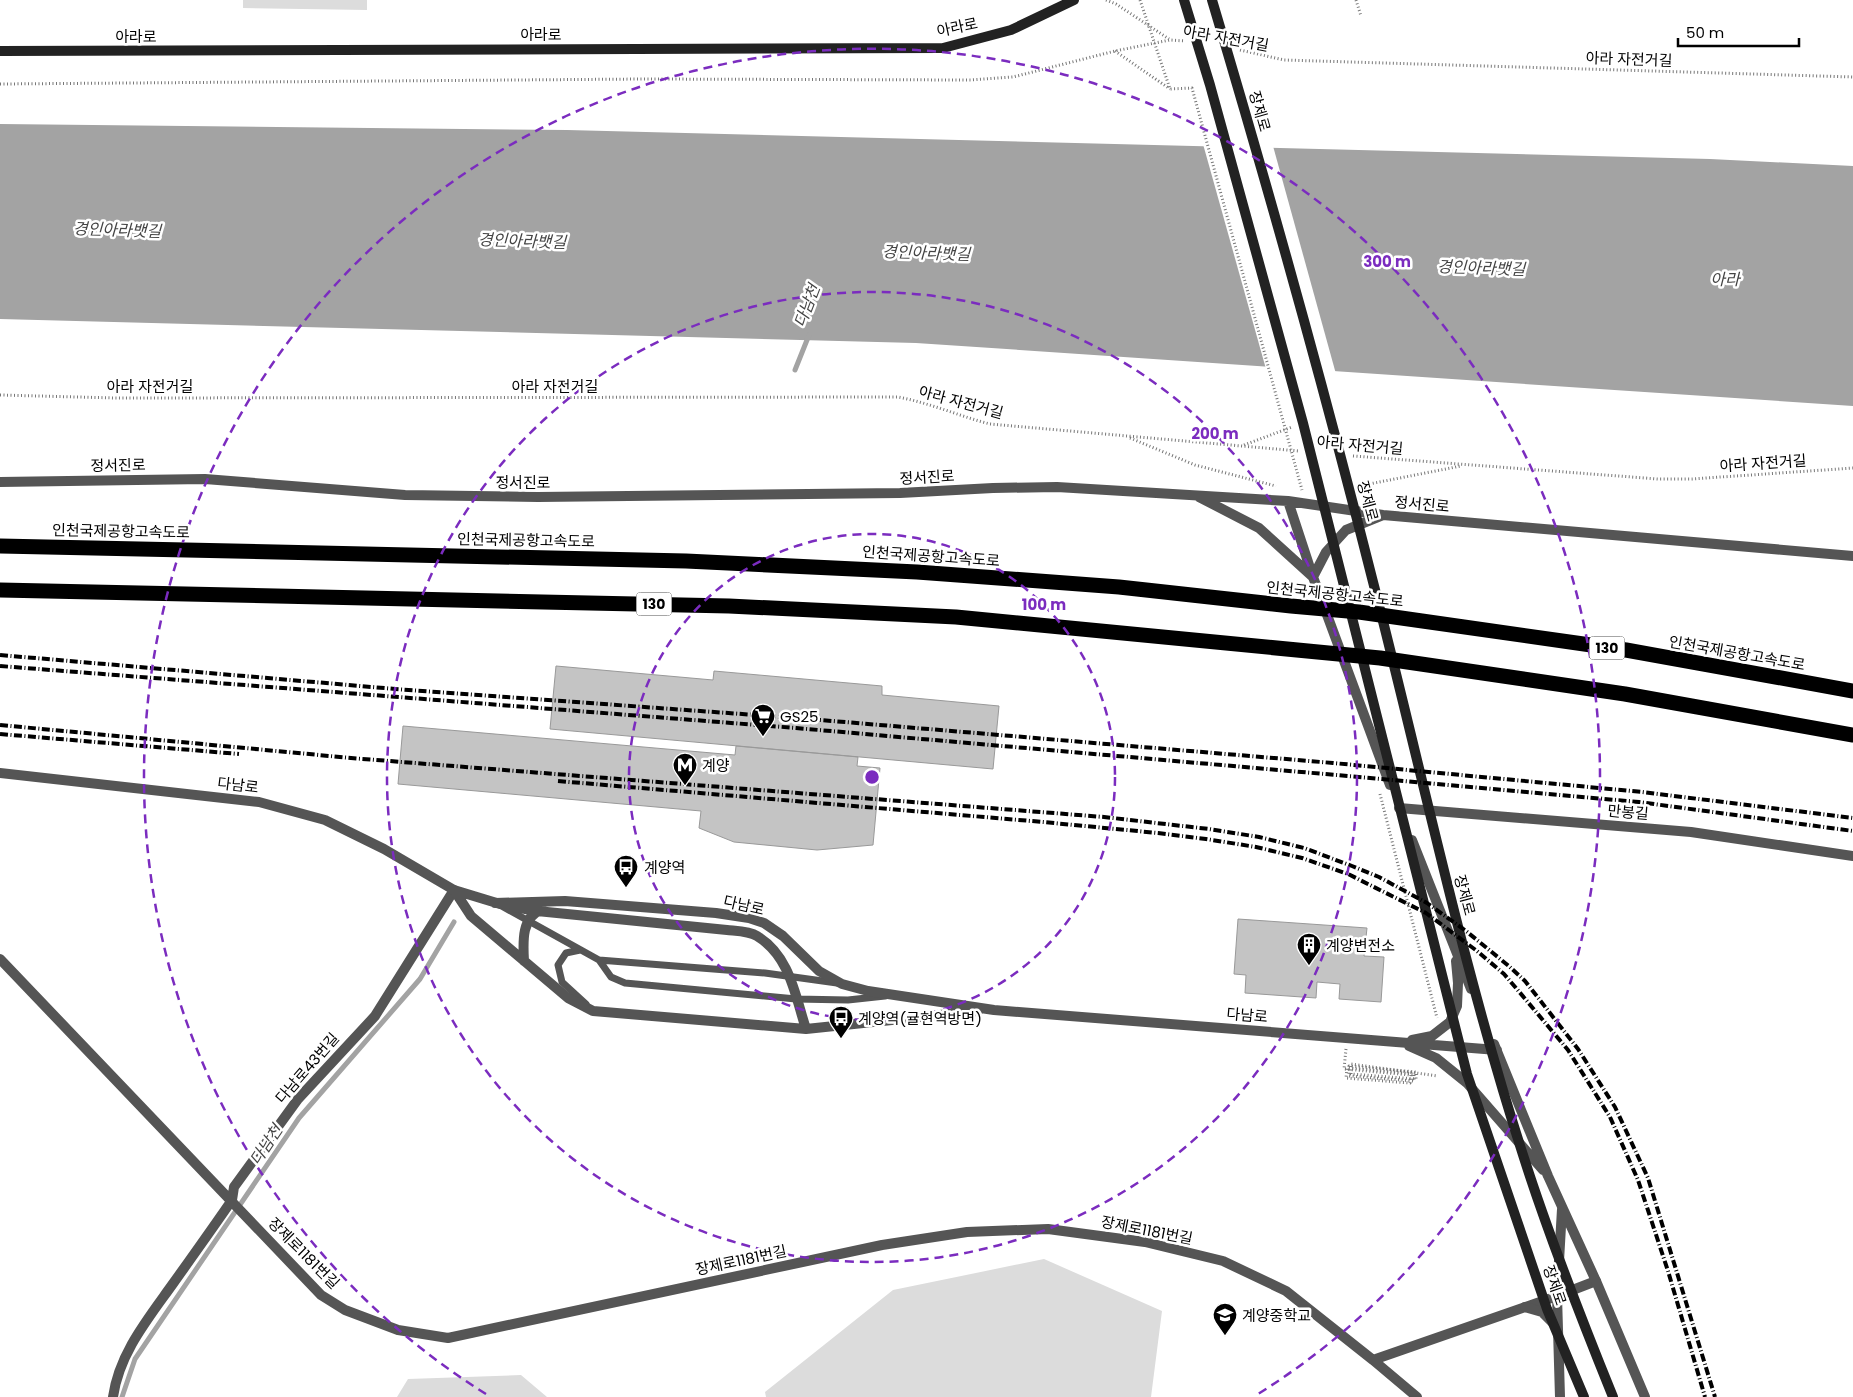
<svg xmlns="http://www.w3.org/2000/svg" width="1853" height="1397" font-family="Poppins,'Noto Sans KR',sans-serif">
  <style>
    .green { fill: #dcdcdc }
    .water { fill: #a3a3a3 }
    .pier { fill: #fff }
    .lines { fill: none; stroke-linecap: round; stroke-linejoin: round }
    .stream { stroke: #a3a3a3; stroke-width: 5 }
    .building { fill: #c4c4c4; stroke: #999 }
    .path { stroke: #777; stroke-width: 3; stroke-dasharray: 1 2.5; stroke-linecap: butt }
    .service { stroke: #555; stroke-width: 7 }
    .minor { stroke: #555; stroke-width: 10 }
    .tertiary { stroke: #555; stroke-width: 10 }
    .secondary { stroke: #222; stroke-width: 10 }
    .motorway { stroke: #000; stroke-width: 15 }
    .rail { stroke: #000; stroke-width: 4; stroke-dasharray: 8 2.5 1 2.5; stroke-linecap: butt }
    .ring { fill: none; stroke: #7b2cbf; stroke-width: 2.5; stroke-dasharray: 9 6 }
    .labels { text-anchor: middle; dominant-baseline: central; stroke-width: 5; stroke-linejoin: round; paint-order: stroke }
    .shield { fill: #fff; stroke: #4c4c4c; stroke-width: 1 }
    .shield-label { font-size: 14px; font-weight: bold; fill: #000 }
    .street-label { font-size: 15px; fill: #000; stroke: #fff }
    .poi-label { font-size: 15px; fill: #000; stroke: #fff; text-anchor: start }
    .water-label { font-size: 16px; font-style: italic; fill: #444; stroke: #fff }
    .centre { fill: #7b2cbf; stroke: #fff; stroke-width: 2.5 }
    .ring-label { font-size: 15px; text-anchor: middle; font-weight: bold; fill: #7b2cbf; stroke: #fff; stroke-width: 5; stroke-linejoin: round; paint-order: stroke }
  </style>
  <rect width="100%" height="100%" fill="#fff"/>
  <path class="green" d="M243 0H367V10L243 8Z
    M1044 1259 1162 1311 1151 1397H766L765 1392 893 1290Z
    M521 1375 547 1397H397L408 1379Z"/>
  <path class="water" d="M0 124 567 130 1710 159 1853 166V406L916 343 0 319Z"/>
  <path class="pier" d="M1203 144 1273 146 1336 374 1266 369Z"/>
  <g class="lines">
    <path class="stream" d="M795 370 809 335
      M122 1397 135 1359 299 1118 420 979 454 922"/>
  </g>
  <path class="building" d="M556 666 713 680 714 671 882 686V695L999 706 993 769 550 729Z
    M403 726 735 755 736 746 858 757 857 766 880 768 873 845 817 850 734 842 699 828 701 811 398 784Z
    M1238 919 1367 928 1364 956 1384 957 1381 1002 1339 999 1340 984 1317 982 1316 998 1245 993 1246 975 1234 974Z"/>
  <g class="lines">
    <path class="path" d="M1106 0 1116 4 1169 39
      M1140 0 1170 89 1192 88 1302 490
      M1356 0 1361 16
      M1240 50 1284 60 1853 77
      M1115 51 1170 89
      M0 84 643 79 971 80 1013 77 1115 51 1170 40 1185 41
      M0 395 116 398 898 397C930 403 959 416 990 424L1299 451
      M1130 438 1195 465 1276 486
      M1244 445 1292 427
      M1353 456 1658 479H1692L1853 468
      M1359 486 1461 466
      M1380 794 1437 1018
      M1346 1049 1344 1069 1411 1075 1410 1083 1346 1078 1347 1068 1414 1074V1081L1349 1076V1066L1416 1072V1079L1351 1074V1064L1438 1076"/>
    <path class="service" d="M498 904 599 960 765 973 837 983
      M580 950 566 953 558 965 562 982 586 1004
      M599 960 611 977 625 983 796 999 848 1000 885 996"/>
    <path class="minor" d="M1399 808 1691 832 1853 856
      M0 959 321 1295 345 1310 398 1330 448 1338 882 1245 967 1232 1048 1229 1145 1242 1223 1261 1286 1291 1373 1360 1557 1296 1596 1281
      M1373 1360 1417 1397
      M113 1397C119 1354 147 1320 172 1285 192 1257 212 1229 232 1200L234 1187 298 1099 375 1016 454 890"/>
    <path class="tertiary" d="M0 482 205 479 405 495 538 497 900 493 993 488 1057 487 1288 501 1383 515 1853 556
      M1199 497 1259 528 1313 577 1326 552 1346 530 1383 515
      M1288 501 1313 577 1390 785
      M0 773 259 802 325 820 384 849 454 890 500 904
      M1412 840 1471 989
      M454 890 471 916 568 998 593 1011 806 1029 978 1011
      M495 903 565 901 716 913 749 918 764 923 783 936 819 971 842 984 868 991 994 1010 1497 1050
      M514 907 537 911 727 930C735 931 749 931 757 936 790 956 795 995 806 1029
      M524 961C523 943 521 917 542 909
      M1412 1040 1432 1036 1450 1022 1457 1006 1458 983 1456 961
      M1494 1044 1548 1176 1596 1281 1645 1397
      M1409 1046 1436 1058 1467 1083 1543 1170
      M1525 1307 1542 1312 1552 1322
      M1560 1397 1557 1296 1562 1209"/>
    <path class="secondary" d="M1184 0 1210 85 1303 423 1467 1074 1547 1309 1584 1397
      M1212 0C1269 191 1323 384 1372 578 1422 771 1462 967 1524 1158 1550 1239 1581 1318 1613 1397
      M0 51 943 48 1011 30 1074 0"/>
    <path class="motorway" d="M0 546 686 561 917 572 1119 587 1291 606 1359 612 1626 650 1853 691
      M0 590 729 606 956 617 1380 658 1625 694 1853 735"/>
    <path class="rail" d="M0 655 395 689 797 718 1333 763 1642 792 1853 818
      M0 666 796 728 1336 775 1639 802 1853 831
      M0 725 351 758 1104 817 1209 829 1259 837 1304 848 1352 866 1379 877 1427 903 1466 931 1510 967 1525 981 1578 1049 1615 1107 1648 1178 1715 1397
      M0 734 239 754
      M558 781 1043 822 1158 833 1206 839 1256 847 1302 858 1348 874 1426 913 1477 951 1504 974 1516 988 1568 1050 1610 1117 1638 1180 1668 1271 1705 1397"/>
  </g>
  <g class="ring">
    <circle cx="872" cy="777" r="243"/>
    <circle cx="872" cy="777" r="485"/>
    <path d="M486 1394A728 728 0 1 1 1258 1394"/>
  </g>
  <defs>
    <symbol id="supermarket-pin" viewBox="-11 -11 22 30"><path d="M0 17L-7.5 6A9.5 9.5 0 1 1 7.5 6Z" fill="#000" stroke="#fff"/><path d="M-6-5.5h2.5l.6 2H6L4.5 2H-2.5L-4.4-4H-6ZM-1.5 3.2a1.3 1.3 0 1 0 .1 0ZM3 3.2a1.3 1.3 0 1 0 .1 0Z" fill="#fff"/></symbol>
    <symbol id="metro-pin" viewBox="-11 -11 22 30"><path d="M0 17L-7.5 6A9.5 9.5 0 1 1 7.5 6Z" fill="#000" stroke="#fff"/><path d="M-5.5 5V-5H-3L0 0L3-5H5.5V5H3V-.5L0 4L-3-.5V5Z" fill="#fff"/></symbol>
    <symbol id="bus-pin" viewBox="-11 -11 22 30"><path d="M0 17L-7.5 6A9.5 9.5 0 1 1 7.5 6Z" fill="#000" stroke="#fff"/><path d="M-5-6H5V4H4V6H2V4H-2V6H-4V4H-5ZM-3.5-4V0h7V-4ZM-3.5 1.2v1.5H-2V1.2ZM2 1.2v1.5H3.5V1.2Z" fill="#fff"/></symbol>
    <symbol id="building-pin" viewBox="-11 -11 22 30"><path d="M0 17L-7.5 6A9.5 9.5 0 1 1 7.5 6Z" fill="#000" stroke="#fff"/><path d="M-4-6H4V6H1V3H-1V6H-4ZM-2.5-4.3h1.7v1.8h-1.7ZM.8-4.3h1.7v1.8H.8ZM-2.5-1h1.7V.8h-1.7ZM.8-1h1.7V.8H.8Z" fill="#fff"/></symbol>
    <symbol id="school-pin" viewBox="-11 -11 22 30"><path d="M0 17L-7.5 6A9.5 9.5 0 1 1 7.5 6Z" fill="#000" stroke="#fff"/><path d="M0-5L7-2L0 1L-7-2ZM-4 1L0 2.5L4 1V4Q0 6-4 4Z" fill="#fff"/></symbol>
  </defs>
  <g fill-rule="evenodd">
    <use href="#supermarket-pin" x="749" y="702" width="28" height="38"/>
    <use href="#metro-pin" x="671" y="751" width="28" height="38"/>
    <use href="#bus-pin" x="612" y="853" width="28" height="38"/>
    <use href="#building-pin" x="1295" y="931" width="28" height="38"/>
    <use href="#bus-pin" x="827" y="1004" width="28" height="38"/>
    <use href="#school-pin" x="1211" y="1301" width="28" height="38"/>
  </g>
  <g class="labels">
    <g class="shield">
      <rect x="636.5" y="592.5" width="35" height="23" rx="4"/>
      <rect x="1589.5" y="636.5" width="35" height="23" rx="4"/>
    </g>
    <g class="shield-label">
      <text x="654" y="604">130</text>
      <text x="1607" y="648">130</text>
    </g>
    <g class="street-label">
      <text transform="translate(957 27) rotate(-12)">아라로</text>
      <text x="541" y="34">아라로</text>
      <text x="136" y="36">아라로</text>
      <text transform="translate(1226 38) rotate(10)">아라 자전거길</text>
      <text transform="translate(1629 59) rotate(2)">아라 자전거길</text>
      <text transform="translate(1260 111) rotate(74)">장제로</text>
      <text x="150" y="386">아라 자전거길</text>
      <text x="555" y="386">아라 자전거길</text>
      <text transform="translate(961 402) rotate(15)">아라 자전거길</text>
      <text transform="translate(1360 445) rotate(5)">아라 자전거길</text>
      <text transform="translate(1763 463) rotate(-4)">아라 자전거길</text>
      <text transform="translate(118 465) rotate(-1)">정서진로</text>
      <text transform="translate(927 477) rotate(-3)">정서진로</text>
      <text x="523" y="482">정서진로</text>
      <text transform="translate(1368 501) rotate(75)">장제로</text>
      <text transform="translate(1422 504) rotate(5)">정서진로</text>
      <text transform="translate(121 531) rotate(1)">인천국제공항고속도로</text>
      <text transform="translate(526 540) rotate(1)">인천국제공항고속도로</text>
      <text transform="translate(931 556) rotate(4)">인천국제공항고속도로</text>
      <text transform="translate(1335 594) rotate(6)">인천국제공항고속도로</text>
      <text transform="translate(1737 653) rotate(10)">인천국제공항고속도로</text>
      <text transform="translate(238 785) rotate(7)">다남로</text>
      <text transform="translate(1628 812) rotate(5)">만봉길</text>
      <text transform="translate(1465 895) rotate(75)">장제로</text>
      <text transform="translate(744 905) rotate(13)">다남로</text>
      <text transform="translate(1247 1015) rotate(5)">다남로</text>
      <text transform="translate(307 1068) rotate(-49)">다남로43번길</text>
      <text transform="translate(1147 1230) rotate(11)">장제로1181번길</text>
      <text transform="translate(304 1253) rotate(45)">장제로1181번길</text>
      <text transform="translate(741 1260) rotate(-12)">장제로1181번길</text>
      <text transform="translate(1555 1285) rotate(71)">장제로</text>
    </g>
    <g class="poi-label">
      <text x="780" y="716">GS25</text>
      <text x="702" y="765">계양</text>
      <text x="644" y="867">계양역</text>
      <text x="1326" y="945">계양변전소</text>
      <text x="858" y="1018">계양역(귤현역방면)</text>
      <text x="1242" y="1315">계양중학교</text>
    </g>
    <g class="water-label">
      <text transform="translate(117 230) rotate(2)">경인아라뱃길</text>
      <text transform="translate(522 241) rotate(2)">경인아라뱃길</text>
      <text transform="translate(926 253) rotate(2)">경인아라뱃길</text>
      <text transform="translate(1481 268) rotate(2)">경인아라뱃길</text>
      <text x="1725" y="279">아라</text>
      <text transform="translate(807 306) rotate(-69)">다남천</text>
      <text transform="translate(266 1145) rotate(-56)">다남천</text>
    </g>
  </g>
  <circle cx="872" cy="777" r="8" class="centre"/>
  <g class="ring-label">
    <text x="1387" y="267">300 m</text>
    <text x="1215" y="439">200 m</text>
    <text x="1044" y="610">100 m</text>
  </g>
  <path d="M1678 38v8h121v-8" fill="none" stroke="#000000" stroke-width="2.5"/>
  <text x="1686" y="38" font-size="15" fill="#000000" stroke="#ffffff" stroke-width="4" paint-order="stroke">50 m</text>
</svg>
